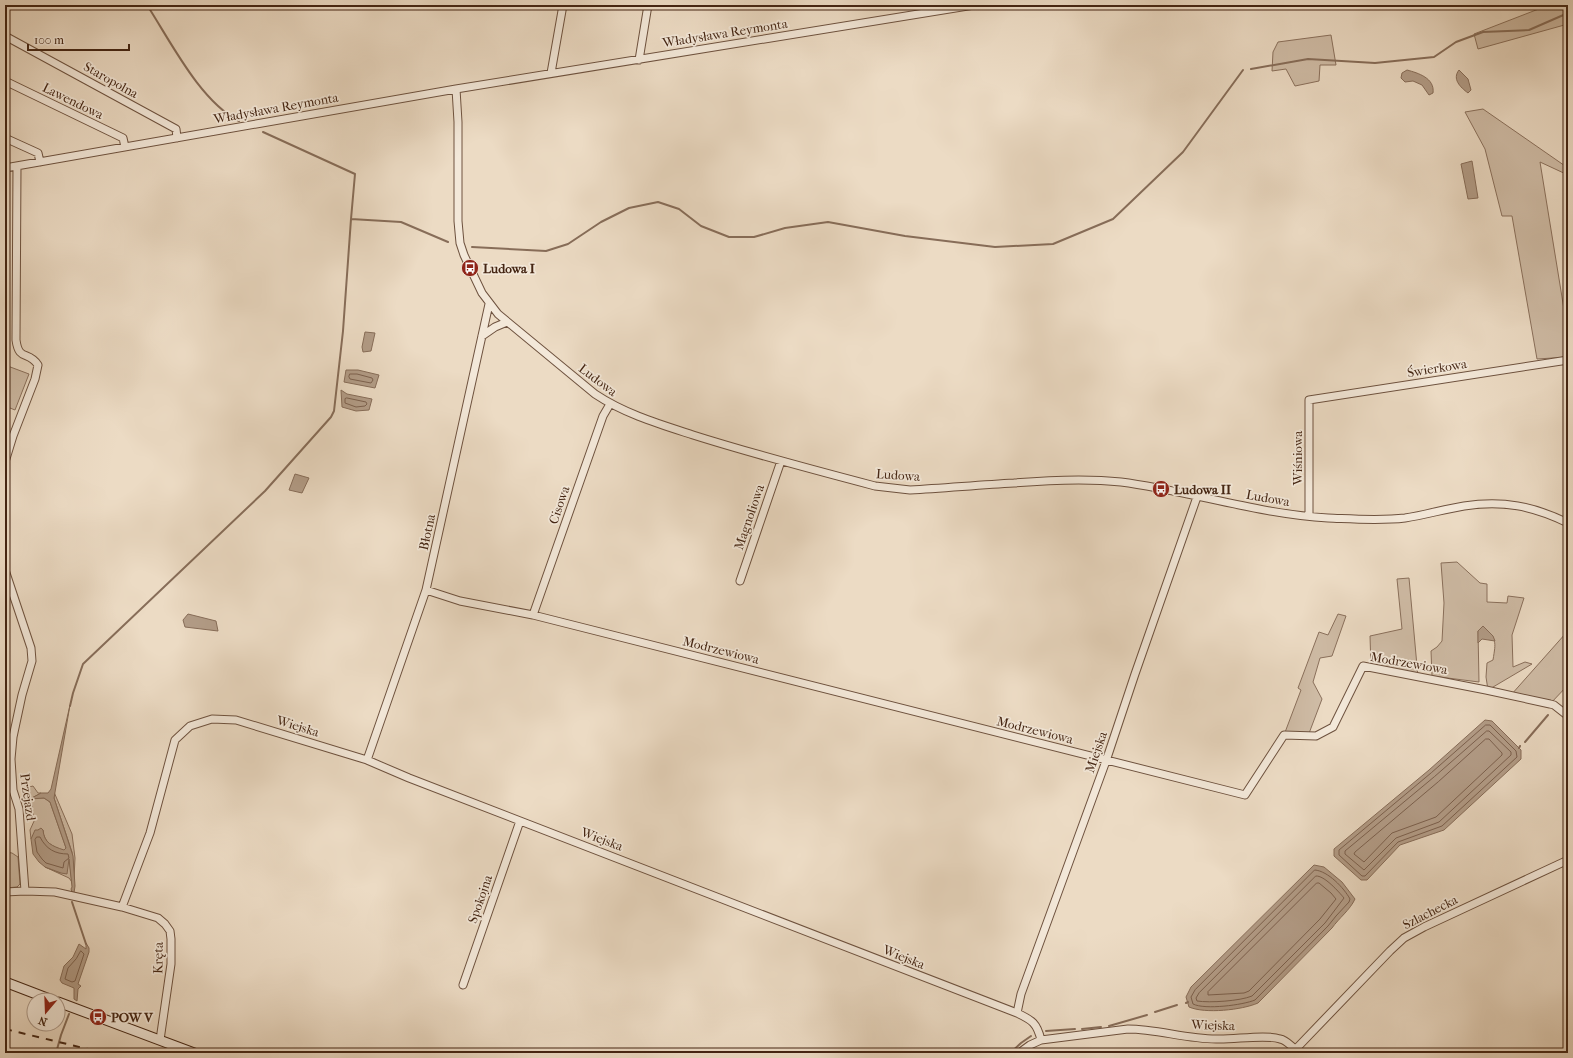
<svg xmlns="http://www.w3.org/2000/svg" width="1573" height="1058" font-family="'IM FELL French Canon',serif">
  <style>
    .green { fill: #cfbca6; stroke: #8a705c }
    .water { fill: #b39d88; stroke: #876d59 }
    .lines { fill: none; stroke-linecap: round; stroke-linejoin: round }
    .shore { stroke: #7c614e; stroke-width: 1 }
    .stream { stroke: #876d59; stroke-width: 2 }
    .street-casing { stroke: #6e523f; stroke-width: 9 }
    .secondary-casing { stroke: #442513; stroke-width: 11 }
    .street { stroke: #f3e8d9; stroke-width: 7 }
    .secondary { stroke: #f3e8d9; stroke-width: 9 }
    .rail { stroke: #442513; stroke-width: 2; stroke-dasharray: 7 7; stroke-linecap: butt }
    .labels { text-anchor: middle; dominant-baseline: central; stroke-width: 3.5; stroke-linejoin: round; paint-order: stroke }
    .street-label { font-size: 13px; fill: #442513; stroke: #f3e8d9 }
    .poi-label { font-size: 13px; font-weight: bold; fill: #442513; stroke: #f3e8d9; text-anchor: start }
  </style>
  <rect width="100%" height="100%" fill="#ecdbc4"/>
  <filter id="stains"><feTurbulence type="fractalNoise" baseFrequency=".005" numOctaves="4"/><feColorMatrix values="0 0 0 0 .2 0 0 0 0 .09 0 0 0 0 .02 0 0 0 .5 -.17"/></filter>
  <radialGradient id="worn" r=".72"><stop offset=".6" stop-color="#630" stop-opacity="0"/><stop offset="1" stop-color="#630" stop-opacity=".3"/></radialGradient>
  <path class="green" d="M1549 5H1568V24L1478 49 1474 34Z
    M1331 35 1336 65H1320L1319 81 1295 86 1286 69 1272 71 1273 52 1278 42Z
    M1483 109 1568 168V175L1540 162 1568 334V357L1537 359 1512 216H1502L1485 149 1465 112Z
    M5 365 29 374 15 410 5 406Z
    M1457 562 1480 583 1487 584V602L1507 603 1508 596 1524 598 1512 635 1513 667 1525 662 1532 664 1488 690 1486 677 1487 663 1493 660C1496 641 1497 640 1483 626L1478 631 1479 682 1432 676 1431 651 1437 647 1442 641 1444 603 1441 563Z
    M1409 578 1418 677 1371 668 1370 636 1402 629 1397 579Z
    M1338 614 1346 616 1332 656 1320 658 1313 682 1322 699 1308 736 1284 735 1301 690 1298 688 1319 632 1328 635Z
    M1566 633 1568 635V685L1550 704 1511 695Z
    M33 786 38 793H41L32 798H44L50 802 64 842 66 848 64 851C52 846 44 843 43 830H38L31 839 30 830 35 819 32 811V804C28 800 28 793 29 787Z
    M54 792 72 834 75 858 74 879 72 852 54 798Z
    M5 852 12 853 18 857 20 884 17 887 5 888Z
    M69 858 72 882 69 878 45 867 61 873Z"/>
  <path class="water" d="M1407 70C1418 73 1435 78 1433 93L1429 95 1422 85 1413 81 1405 82 1401 78 1402 73Z
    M1459 70 1468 79 1471 90 1468 93C1460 87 1452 79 1459 70Z
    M1472 161 1478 198 1468 199 1461 164Z
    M365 332 375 333 371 351 363 352 362 347Z
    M346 370H358L379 375 375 388 344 382Z
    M341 390 347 394 372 399 369 410 356 411 342 407Z
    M295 474 309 478 302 493 289 490Z
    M188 614 216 621 218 631 185 627 183 620Z
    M1483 626 1493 636 1495 641 1482 639 1478 643V631Z
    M70 705 54 798 73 856 75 886 74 893 72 892 71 889 72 887 69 859 67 874 61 873 45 867 39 862 33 854 31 839 35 830H38L41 828 43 830C44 843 52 846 64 850L66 848 50 802 44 798 30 799 41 793H48L51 789Z
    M1485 720 1492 721 1521 750V759L1444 830 1400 845 1367 880H1361L1334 856V849L1429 770Z
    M1314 865 1324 867 1342 882 1355 899C1350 910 1339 918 1332 928L1258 1003C1242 1010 1205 1014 1189 1007L1186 997 1191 987Z
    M86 943 89 948V952L78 984 81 986 78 989 77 1001 74 999V988L62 983 60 980 64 966 73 957 79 944 86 949Z"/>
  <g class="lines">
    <path class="shore" d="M350 374H357L372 378 373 380 371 383 350 379 349 377Z
      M347 398 366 402 367 404 365 406 356 407 345 403V399Z
      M1486 725H1490L1516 751 1517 757 1442 826 1398 842 1365 876H1362L1339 855V850L1431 773Z
      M1487 731H1489L1511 752V755L1439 822 1396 838 1364 870 1345 854V851L1434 777Z
      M1486 739H1489L1502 753V755L1436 817 1392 833 1364 862 1354 854 1355 852 1438 782Z
      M37 837H40C46 849 55 854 68 854L69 858 64 862 63 868 46 863 42 859 37 852 35 840Z
      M1315 870C1328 871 1344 888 1350 899L1349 902 1336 916 1328 926 1255 1000C1243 1005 1205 1010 1193 1004L1191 997 1195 990Z
      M1316 876C1324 875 1339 892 1344 898L1325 923 1252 996C1240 1001 1210 1003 1197 1001L1196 998 1199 993Z
      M1317 883H1319L1331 893 1336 899 1320 919 1249 991 1244 993 1208 995V992Z
      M81 951 84 954 75 981 72 982 65 979 68 968 76 959Z"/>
    <path class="stream" d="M147 5C171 42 200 101 239 121
      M1251 69 1308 59 1375 63 1434 57 1456 42 1483 32 1529 30 1568 13
      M263 132 355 174 351 219
      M472 247 546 251 568 244 601 222 629 208 658 202 679 209 701 226 729 237H754L785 228 828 222 905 236 995 247 1053 244 1113 219 1183 152 1243 70
      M70 706 73 693 83 664 265 491 331 417 334 411 343 331 351 219 401 222 448 242
      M1525 742 1548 715
      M1519 748 1520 746
      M72 902 86 944
      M1186 1003 1188 1002
      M1155 1012 1177 1005
      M1109 1026 1147 1015
      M1082 1029 1101 1027
      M1046 1031 1075 1029
      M56 1053 61 1035 69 1014
      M1010 1053 1021 1043 1031 1036"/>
    <defs>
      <path id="street" d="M5 36 176 129 177 138
        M639 60 648 5
        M551 73 563 5
        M5 81 123 138 125 147
        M456 89 458 122V221L460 243 464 255 482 293 498 314 595 394C625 414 659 424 693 435 753 454 814 470 875 486L910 490C945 488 979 485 1014 483 1049 480 1085 478 1121 482 1190 491 1258 514 1328 518 1354 519 1380 521 1405 518 1425 515 1445 509 1464 506 1503 500 1533 506 1568 523
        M5 138 38 153 40 162
        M5 168 456 89 974 5
        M482 336 495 327 507 322
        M5 462 13 436 35 379 38 365C28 350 19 362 16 340L17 166
        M1309 516V400L1568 360
        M5 570 31 648 32 661 22 695 13 737 11 759 13 790 19 809 25 891
        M740 581 781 461
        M426 590 460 601 533 615 1245 795 1284 735 1316 736 1333 727 1363 666 1486 690 1550 704 1554 705 1568 716
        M533 615 603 416 610 404
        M367 760 426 590 489 304
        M5 892 25 891 55 892 122 907 158 918 165 924 170 931 171 939V964L160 1040
        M122 907 150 833 175 740 190 726 212 719 236 720 367 760 409 778 1017 1013C1032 1020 1037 1023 1041 1040L1128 1029C1157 1029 1186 1039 1216 1039 1233 1040 1266 1034 1280 1039 1286 1040 1291 1046 1295 1049
        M463 985 520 821
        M1017 1013 1021 994 1106 761 1135 674 1197 497
        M1019 1053 1030 1045 1041 1040
        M1292 1053 1390 951 1404 938 1424 927 1568 860"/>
      <path id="secondary" d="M5 982 52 1000
        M58 1002 194 1053"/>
    </defs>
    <use href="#street" class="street-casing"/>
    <use href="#secondary" class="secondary-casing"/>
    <use href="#street" class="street"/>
    <use href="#secondary" class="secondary"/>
    <path class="rail" d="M5 1029 104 1053"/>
  </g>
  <defs>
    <symbol id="bus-disc" viewBox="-11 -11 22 22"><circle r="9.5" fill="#8f2418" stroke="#f3e8d9"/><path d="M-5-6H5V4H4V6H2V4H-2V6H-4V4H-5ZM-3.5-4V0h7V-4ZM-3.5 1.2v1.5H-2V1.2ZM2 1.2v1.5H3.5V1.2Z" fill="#fff"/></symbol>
  </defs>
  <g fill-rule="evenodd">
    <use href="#bus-disc" x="460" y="258" width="20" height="20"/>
    <use href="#bus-disc" x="1151" y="479" width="20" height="20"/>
    <use href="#bus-disc" x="88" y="1007" width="20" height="20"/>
  </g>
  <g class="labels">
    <g class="street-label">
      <text transform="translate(725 33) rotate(-9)">Władysława Reymonta</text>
      <text transform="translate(111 80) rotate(29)">Staropolna</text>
      <text transform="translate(73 101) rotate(26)">Lawendowa</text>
      <text transform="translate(276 108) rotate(-10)">Władysława Reymonta</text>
      <text transform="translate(1437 368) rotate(-9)">Świerkowa</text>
      <text transform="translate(598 380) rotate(37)">Ludowa</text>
      <text transform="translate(1297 458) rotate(-90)">Wiśniowa</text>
      <text transform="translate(898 475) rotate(4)">Ludowa</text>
      <text transform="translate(1268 498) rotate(10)">Ludowa</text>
      <text transform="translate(559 505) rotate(-71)">Cisowa</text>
      <text transform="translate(749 517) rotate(-71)">Magnoliowa</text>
      <text transform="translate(427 532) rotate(-78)">Błotna</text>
      <text transform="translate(721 650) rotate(14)">Modrzewiowa</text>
      <text transform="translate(1409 663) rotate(10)">Modrzewiowa</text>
      <text transform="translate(298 726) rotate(17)">Wiejska</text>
      <text transform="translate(1035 730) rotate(14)">Modrzewiowa</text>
      <text transform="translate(1096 752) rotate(-71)">Miejska</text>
      <text transform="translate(28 797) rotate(82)">Przejazd</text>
      <text transform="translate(602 839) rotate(21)">Wiejska</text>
      <text transform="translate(480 899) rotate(-71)">Spokojna</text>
      <text transform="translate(1430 912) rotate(-27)">Szlachecka</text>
      <text transform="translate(904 957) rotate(22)">Wiejska</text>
      <text transform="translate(158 958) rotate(-89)">Kręta</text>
      <text transform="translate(1213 1025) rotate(2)">Wiejska</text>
    </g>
    <g class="poi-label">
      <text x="483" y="268">Ludowa I</text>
      <text x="1174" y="489">Ludowa II</text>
      <text x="111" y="1017">POW V</text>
    </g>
  </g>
  <rect width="1573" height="1058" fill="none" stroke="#ecdbc4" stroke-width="20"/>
  <rect x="6" y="6" width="1561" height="1046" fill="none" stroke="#442513" stroke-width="2"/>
  <rect x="10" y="10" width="1553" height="1038" fill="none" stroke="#442513"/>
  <g transform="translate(46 1012) rotate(199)"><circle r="19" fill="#f3e8d9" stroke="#ad9a8a"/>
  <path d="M0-3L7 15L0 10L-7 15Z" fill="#8f2418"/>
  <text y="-6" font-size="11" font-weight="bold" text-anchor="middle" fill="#442513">N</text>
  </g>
  <path d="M28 44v6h101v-6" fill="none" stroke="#442513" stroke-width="2"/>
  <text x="34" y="44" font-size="12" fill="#442513" stroke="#f3e8d9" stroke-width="3" paint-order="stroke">100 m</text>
  <rect width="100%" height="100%" filter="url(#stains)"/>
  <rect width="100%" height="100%" fill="url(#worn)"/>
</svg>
